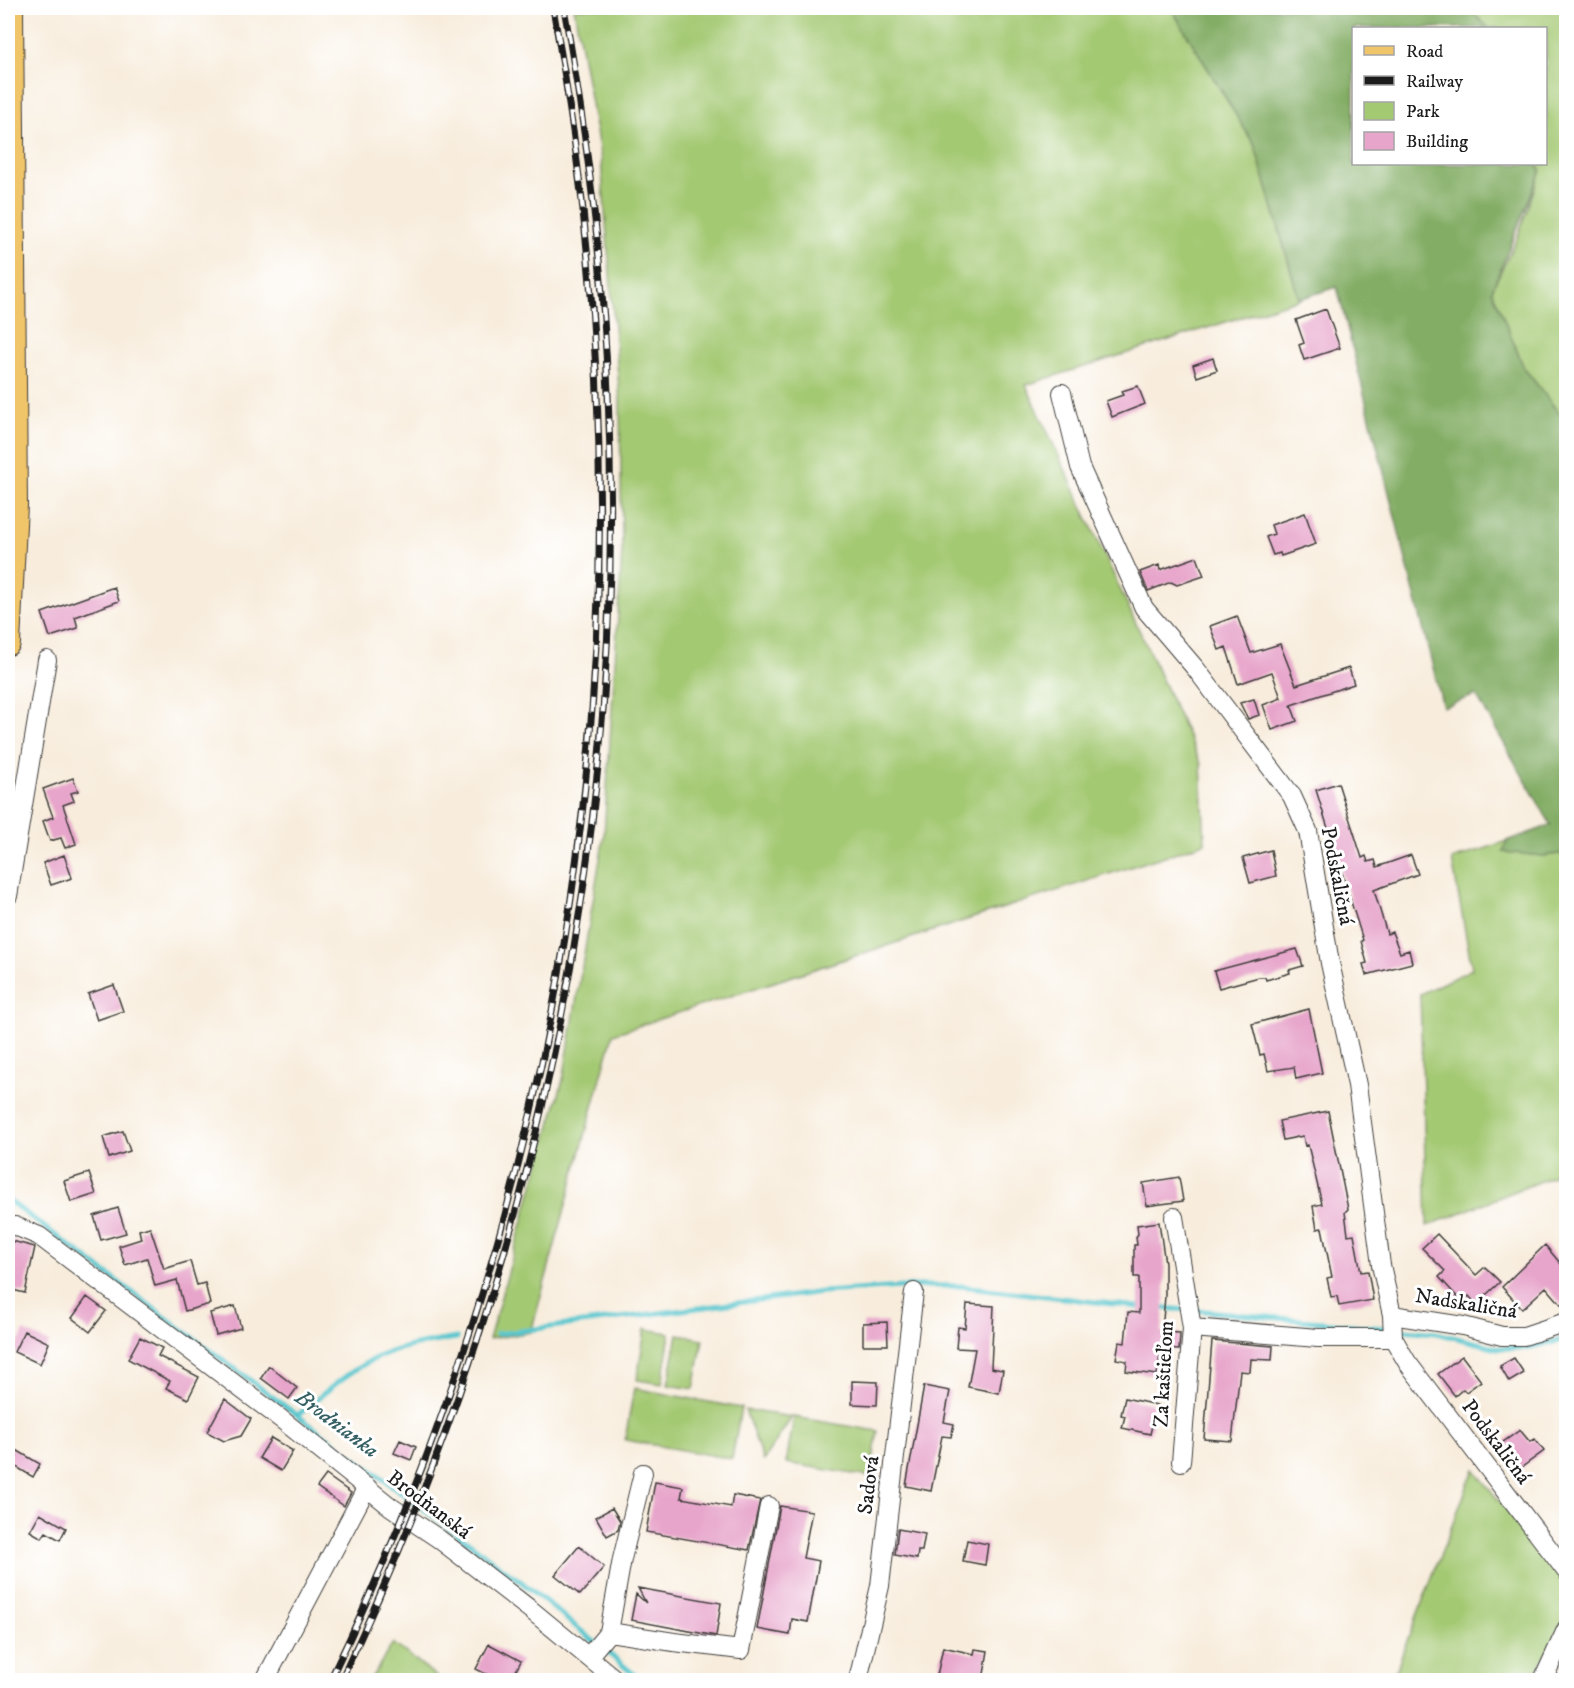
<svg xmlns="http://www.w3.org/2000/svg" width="1574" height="1688" font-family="'IM FELL DW Pica',serif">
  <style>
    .green { fill: #a4c973; stroke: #607248; stroke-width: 1.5 }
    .forest { fill: #83ad65; stroke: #506440; stroke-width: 1.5 }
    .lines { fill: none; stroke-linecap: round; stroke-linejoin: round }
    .stream { stroke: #5ac7cf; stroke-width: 5 }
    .building { fill: #e7a5cb }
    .minor-casing { stroke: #3d3b39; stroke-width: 20 }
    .major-casing { stroke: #3d3b39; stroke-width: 26 }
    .minor { stroke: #fff; stroke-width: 18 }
    .major { stroke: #f0c469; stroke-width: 24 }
    .rail-casing { stroke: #1c1c1c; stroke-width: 7 }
    .rail { stroke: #fff; stroke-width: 4.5; stroke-dasharray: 14; stroke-linecap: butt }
    .labels { text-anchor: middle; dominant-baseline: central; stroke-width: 6; stroke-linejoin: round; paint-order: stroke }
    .street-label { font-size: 21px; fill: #1c1c1c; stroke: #fff }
    .water-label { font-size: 22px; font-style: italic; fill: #356064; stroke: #fff }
  </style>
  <rect width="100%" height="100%" fill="#fff"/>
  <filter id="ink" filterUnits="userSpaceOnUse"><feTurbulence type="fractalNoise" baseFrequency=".0167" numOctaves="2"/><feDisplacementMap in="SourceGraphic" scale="12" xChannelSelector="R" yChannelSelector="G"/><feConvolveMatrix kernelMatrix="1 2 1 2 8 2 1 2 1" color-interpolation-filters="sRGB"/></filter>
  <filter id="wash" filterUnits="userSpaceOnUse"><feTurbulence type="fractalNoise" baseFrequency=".008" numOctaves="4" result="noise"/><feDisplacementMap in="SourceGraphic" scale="24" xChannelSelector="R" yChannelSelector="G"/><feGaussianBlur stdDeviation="1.35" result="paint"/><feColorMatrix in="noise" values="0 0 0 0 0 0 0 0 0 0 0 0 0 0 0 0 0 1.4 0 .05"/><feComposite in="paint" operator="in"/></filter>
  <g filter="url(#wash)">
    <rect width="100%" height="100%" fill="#f8eddd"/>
    <path class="green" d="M574 8H1171L1255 146 1299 299 1026 385 1201 764 1205 843 613 1034 531 1332 489 1339 563 1080 604 835 622 551 620 402 601 160Z
      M1467 8H1564L1566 9V422L1524 368 1492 290 1517 238 1541 170 1535 164H1546V28H1489Z
      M1507 841 1504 851 1543 856 1566 853V1171L1427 1226 1420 994 1472 969 1452 860Z
      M645 1329 670 1333 662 1384 637 1380Z
      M678 1334 703 1339 694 1389 668 1385Z
      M634 1388 741 1408 732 1459 625 1440Z
      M745 1410 792 1417 763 1461Z
      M794 1417 878 1431 870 1477 786 1463Z
      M1474 1469 1562 1580 1566 1595V1615L1533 1680H1392Z
      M393 1643 441 1680H370Z"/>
    <path class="forest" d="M1171 8H1467L1489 28H1354V164H1535L1541 170 1492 290 1524 368 1566 422V853L1543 856 1503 852 1507 841 1551 825 1476 695 1443 707 1337 287 1299 299 1255 146Z"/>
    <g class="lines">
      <path class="stream" d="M8 1200 519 1580 641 1680
        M1158 1308 1206 1311 1436 1333 1498 1348H1526L1566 1339
        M497 1334 822 1292 919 1286H961L1146 1308
        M298 1415C325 1393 352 1367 385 1354 407 1345 433 1342 457 1338"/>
    </g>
    <g id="blocks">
      <path class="building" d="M1326 309 1340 348 1304 360 1299 345 1304 343 1296 320Z
        M1213 358 1217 370 1197 377 1193 365Z
        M1138 386 1145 404 1112 417 1106 401 1123 395 1122 391Z
        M1305 513 1316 544 1281 556 1280 553 1273 555 1266 537 1274 534 1271 525Z
        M1197 557 1204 576 1177 585 1171 582 1148 591 1140 572 1159 565 1160 570Z
        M114 587 119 601 75 617 78 628 50 637 42 613Z
        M1237 616 1251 653 1280 644 1296 685 1349 668 1354 684 1291 705 1297 721 1272 730 1263 705 1281 698 1272 672 1238 684 1226 647 1219 650 1210 626Z
        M1254 699 1259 715 1248 719 1240 703Z
        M73 778 78 791 71 793 74 801 63 805 76 844 65 848 61 838 50 841 43 821 53 817 43 789Z
        M1338 783 1362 858 1366 856 1368 862 1375 860 1377 867 1411 855 1418 874 1374 890 1387 934 1392 932 1400 953 1409 950 1412 963 1366 975 1363 964 1367 963 1361 941 1363 940 1316 790Z
        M1271 850 1276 876 1250 883 1243 858Z
        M64 855 72 878 51 885 43 863Z
        M1297 949 1303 966 1289 970 1290 973 1266 980 1265 977H1259L1219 988 1214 971Z
        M114 985 123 1011 97 1020 88 994Z
        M1309 1009 1322 1073 1296 1079 1294 1067 1268 1071 1264 1054 1260 1055 1252 1024Z
        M1328 1111 1348 1209 1345 1212 1348 1235 1354 1234 1361 1272 1368 1271 1373 1300 1339 1306 1337 1296 1331 1297 1327 1278 1332 1277 1322 1228 1317 1229 1313 1206 1322 1204 1308 1145 1305 1146 1303 1136 1283 1140 1279 1121Z
        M123 1131 130 1151 109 1158 103 1137Z
        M89 1173 96 1194 71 1202 64 1181Z
        M1179 1177 1183 1201 1147 1206 1143 1183Z
        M118 1208 126 1233 101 1240 94 1216Z
        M1159 1222 1165 1263V1296L1162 1332 1180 1333 1179 1350 1161 1349 1157 1375 1126 1371 1127 1361 1116 1359 1119 1342 1125 1343 1128 1312 1139 1313V1277H1134V1245H1137L1136 1237 1138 1234 1137 1225Z
        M150 1227 164 1269 190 1261 197 1285 205 1283 210 1304 185 1311 177 1280 155 1286 147 1258 125 1265 119 1246 141 1239 139 1230Z
        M1437 1234 1476 1275 1485 1267 1500 1282 1476 1304 1469 1296 1462 1302 1439 1277 1445 1271 1422 1248Z
        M12 1241 35 1247 25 1293 8 1289V1262Z
        M1545 1245 1566 1270V1310L1546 1287 1522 1309 1502 1287Z
        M87 1297 106 1311 90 1332 72 1318Z
        M967 1304 994 1306 991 1368 1003 1370 999 1393 968 1387 975 1349 956 1348 958 1327 965 1328Z
        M235 1306 241 1328 216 1335 210 1313Z
        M887 1322 888 1345H863V1323Z
        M24 1331 49 1343 40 1364 14 1352Z
        M140 1337 162 1348 158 1356 199 1377 188 1399 166 1388 170 1381 128 1359Z
        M1212 1341 1273 1346 1272 1360 1251 1359 1250 1372 1240 1371 1232 1441 1204 1439Z
        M1462 1356 1481 1381 1466 1392 1463 1389 1455 1396 1438 1374Z
        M1514 1358 1524 1373 1509 1382 1500 1366Z
        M269 1366 297 1388 289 1399 261 1378Z
        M852 1381 878 1382 877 1405 852 1404Z
        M924 1386 950 1391 944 1422 954 1424 951 1437 942 1436 931 1491 906 1486Z
        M1125 1398 1157 1405 1150 1434 1122 1428 1125 1416 1121 1415Z
        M225 1399 251 1419 241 1436 224 1441 207 1432Z
        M1520 1430 1530 1442 1535 1439 1544 1451 1518 1470 1499 1445Z
        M271 1438 293 1451 281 1471 259 1458Z
        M400 1440 416 1447 411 1460 394 1453Z
        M8 1445 40 1464 33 1477 8 1462Z
        M326 1475 351 1493 344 1506 317 1487Z
        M655 1482 683 1487 681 1498 731 1507 733 1495 760 1500 749 1550 646 1532Z
        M780 1506 812 1511 803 1558 819 1561 808 1622 792 1619 790 1635 757 1629Z
        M612 1508 620 1521 618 1530 607 1536 596 1517Z
        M40 1513 66 1528 60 1540 46 1532 42 1538 30 1531Z
        M898 1529 925 1534 922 1551H918L917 1559 895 1555Z
        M967 1540 988 1544 985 1565 963 1561Z
        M579 1546 604 1567 580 1595 555 1575Z
        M638 1588 721 1603 716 1636 631 1620 636 1594 646 1603Z
        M489 1644 521 1661 511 1680H498L476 1669Z
        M943 1647 974 1654 975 1649 988 1651 983 1680H936Z"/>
    </g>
  </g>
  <g filter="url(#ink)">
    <use href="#blocks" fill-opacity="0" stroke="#3d3b39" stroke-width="1.5"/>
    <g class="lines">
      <defs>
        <path id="minor" d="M1062 393 1080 467 1144 608 1196 669 1292 796 1308 831 1330 963 1357 1085 1381 1265 1392 1315 1393 1338 1407 1362 1566 1571
          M8 896 47 660
          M1174 1217 1192 1328 1181 1462
          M8 1226H15L39 1236 281 1419 391 1507 439 1539 531 1610 616 1680
          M1392 1315 1463 1326 1502 1336H1524L1566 1322
          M1192 1328 1318 1338H1393
          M609 1632 674 1642 741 1650 769 1506
          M588 1657 609 1632 622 1559 643 1473
          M265 1680 367 1487
          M858 1680 880 1586 914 1292
          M1543 1680 1566 1630"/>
        <path id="major" d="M8 643 15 505 11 8"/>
      </defs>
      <use href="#minor" class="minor-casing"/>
      <use href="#major" class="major-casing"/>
      <use href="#minor" class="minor"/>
      <use href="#major" class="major"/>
      <defs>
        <path id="rail" d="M330 1680C583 1158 659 578 553 8
          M341 1680C533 1278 628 839 608 393 603 263 587 135 564 8"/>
      </defs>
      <use href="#rail" class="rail-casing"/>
      <use href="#rail" class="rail"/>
    </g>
  </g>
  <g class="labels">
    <g class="street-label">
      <text transform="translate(1337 876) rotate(79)">Podskaličná</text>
      <text transform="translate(1466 1304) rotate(9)">Nadskaličná</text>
      <text transform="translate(1164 1374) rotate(-87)">Za kaštieľom</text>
      <text transform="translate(1496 1442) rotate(53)">Podskaličná</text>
      <text transform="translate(869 1485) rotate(-83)">Sadová</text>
      <text transform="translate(429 1505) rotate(37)">Brodňanská</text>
    </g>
    <g class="water-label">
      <text transform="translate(337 1424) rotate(37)">Brodnianka</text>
    </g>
  </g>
  <rect width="1574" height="1688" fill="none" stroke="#fff" stroke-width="30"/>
  <rect x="1352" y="27" width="195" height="138" fill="#ffffff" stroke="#a4a4a4" stroke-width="1.5"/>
  <rect x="1364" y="46" width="30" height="9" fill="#f0c469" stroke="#a4a4a4" stroke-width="1.5"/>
  <text x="1406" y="57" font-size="18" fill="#1c1c1c">Road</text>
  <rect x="1364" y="76" width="30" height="9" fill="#1c1c1c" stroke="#a4a4a4" stroke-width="1.5"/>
  <text x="1406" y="87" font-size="18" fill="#1c1c1c">Railway</text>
  <rect x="1364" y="102" width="30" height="18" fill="#a4c973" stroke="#a4a4a4" stroke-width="1.5"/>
  <text x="1406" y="117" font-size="18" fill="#1c1c1c">Park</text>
  <rect x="1364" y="132" width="30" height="18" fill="#e7a5cb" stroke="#a4a4a4" stroke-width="1.5"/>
  <text x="1406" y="147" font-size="18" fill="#1c1c1c">Building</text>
</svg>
